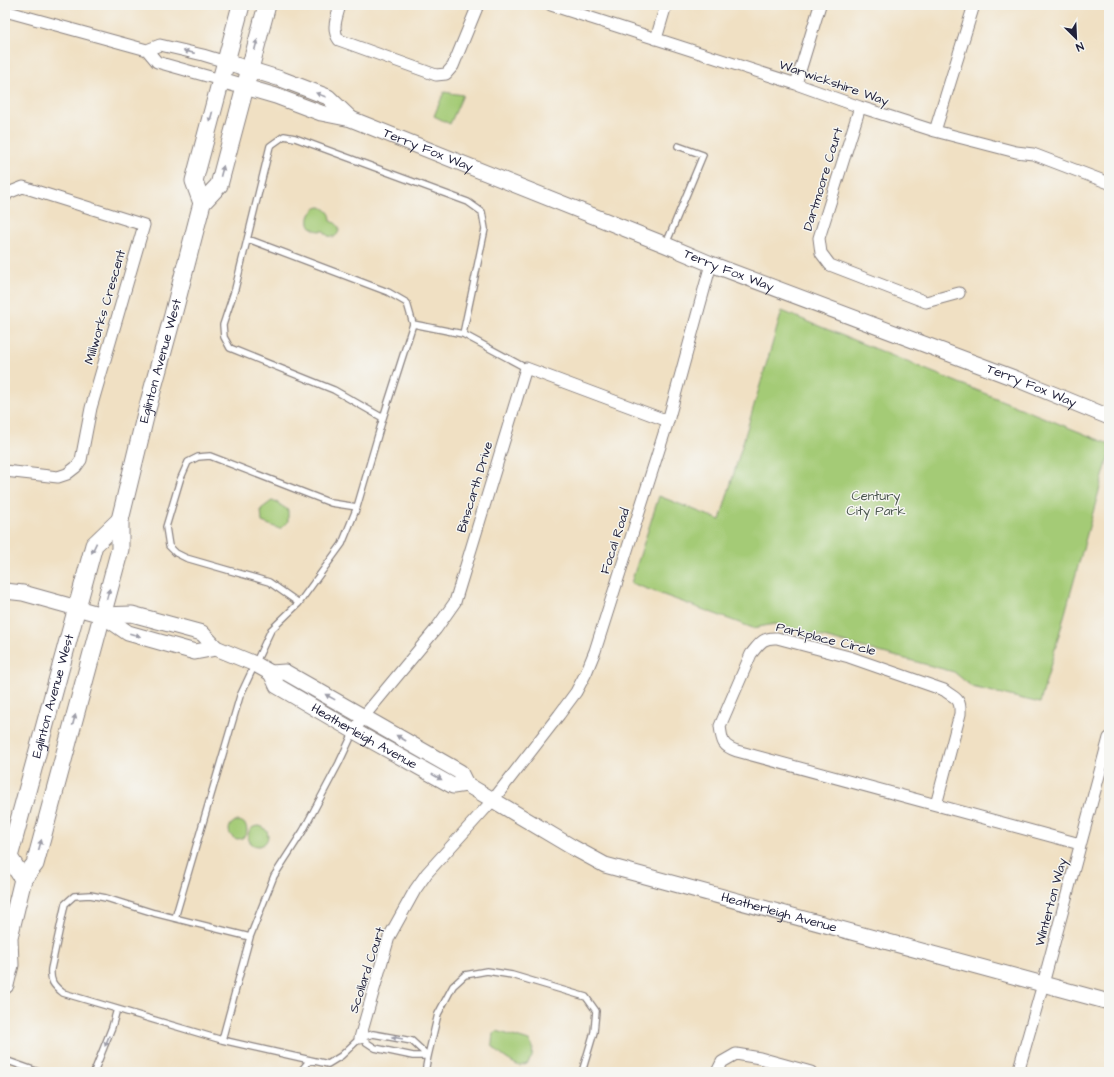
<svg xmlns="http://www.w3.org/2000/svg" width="1114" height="1077" font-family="'Architects Daughter',sans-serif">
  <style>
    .green { fill: #a4cb76; stroke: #637658 }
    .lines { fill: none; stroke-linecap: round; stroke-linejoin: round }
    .lane-casing { stroke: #89817f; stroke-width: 8 }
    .street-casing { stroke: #89817f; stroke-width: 13 }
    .secondary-casing { stroke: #89817f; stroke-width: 17 }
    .primary-casing { stroke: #89817f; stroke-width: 19 }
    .lane { stroke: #fff; stroke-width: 5.5 }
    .street { stroke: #fff; stroke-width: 11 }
    .secondary { stroke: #fff; stroke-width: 15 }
    .primary { stroke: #fff; stroke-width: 17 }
    .oneway { fill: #9c9ca7 }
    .labels { text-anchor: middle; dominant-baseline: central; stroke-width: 3; stroke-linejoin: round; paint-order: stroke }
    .street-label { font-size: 13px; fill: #22223b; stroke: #f6f6f2 }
    .park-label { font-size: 13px; fill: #49554d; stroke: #f6f6f2 }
  </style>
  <rect width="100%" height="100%" fill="#f6f6f2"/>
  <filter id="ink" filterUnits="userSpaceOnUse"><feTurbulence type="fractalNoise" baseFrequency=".025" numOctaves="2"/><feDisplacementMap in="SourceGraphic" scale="8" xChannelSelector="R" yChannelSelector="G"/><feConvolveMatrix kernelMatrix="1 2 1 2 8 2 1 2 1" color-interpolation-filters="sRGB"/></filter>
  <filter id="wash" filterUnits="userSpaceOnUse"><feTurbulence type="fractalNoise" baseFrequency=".012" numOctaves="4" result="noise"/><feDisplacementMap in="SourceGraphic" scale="16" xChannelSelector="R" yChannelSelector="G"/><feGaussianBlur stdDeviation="0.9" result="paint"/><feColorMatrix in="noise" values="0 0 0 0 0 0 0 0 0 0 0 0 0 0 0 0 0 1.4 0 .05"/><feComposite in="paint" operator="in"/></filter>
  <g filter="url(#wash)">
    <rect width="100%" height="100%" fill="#f0e0c3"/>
    <path class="green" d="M444 92 463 95 450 124 434 116Z
      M321 207C328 210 331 214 331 221 340 224 342 232 334 237L328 236 324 231C320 231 315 231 312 228 307 224 308 215 313 211 315 208 318 207 321 207Z
      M782 311 1109 444V455L1040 703 972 687 954 672 775 624 753 628 631 583 659 496 720 520Z
      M273 500 288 510V521L280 529 262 522 261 509Z
      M229 830a9 9 0 1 1 18 0a9 9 0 1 1-18 0Z
      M248 836a10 10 0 1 1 20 0a10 10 0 1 1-20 0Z
      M497 1031 529 1041 533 1047 532 1057 527 1064 520 1066C513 1064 493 1051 492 1043 492 1040 493 1036 493 1033Z"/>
  </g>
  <g filter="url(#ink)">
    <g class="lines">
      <defs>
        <path id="lane" d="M666 244 703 155 678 146
          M413 324 463 334 526 368
          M383 418 334 390 230 348 224 337 223 325 235 289 270 146 284 136 295 138 468 202 482 212 485 229 463 334
          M299 603 269 582 186 558 176 553 169 546 166 527 180 480 188 462 198 457 210 456 331 503 357 507
          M175 918 240 696 271 630 299 603 342 544 357 507 383 418 413 324 407 303 388 292 248 239
          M250 937 154 913 106 898 90 895 74 896 65 904 51 969C50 981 53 985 63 993L222 1040 328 1064 341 1056 360 1038 373 1034 412 1041 428 1056
          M360 1038 375 1048 413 1056H428
          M222 1040 250 937 274 876 303 831 339 763 354 731
          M5 1060 39 1072
          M94 1072 112 1027 117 1009
          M300 1072 310 1060
          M425 1072 428 1056 438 1014 453 986 465 975 487 971 512 975 586 997 596 1011 594 1032 582 1072"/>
        <path id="street" d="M340 5C337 17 331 29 339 40L436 75 446 74 453 66 478 5
          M551 5 796 84 860 107 935 131 1016 152 1033 154 1109 183
          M5 11 147 50 157 62 221 80
          M656 39 666 5
          M147 50 160 45 203 55 226 62
          M796 84 820 5
          M860 107 819 238 821 253 830 265 926 302 959 293
          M935 131 974 5
          M5 197 8 193 23 187 144 225 91 408 81 460 76 467 67 474 58 477 5 471
          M354 731 364 716 436 629 455 602 526 368 668 421
          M936 805 960 714C961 697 955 699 944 690L849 657 777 638C763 637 760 643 751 654L720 726C722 741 722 746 737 751L1080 844
          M360 1038 389 937 415 890 427 873 493 800 559 715 576 692 586 673 595 651 668 421 711 264
          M717 1072 722 1062 736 1054 760 1058 811 1072
          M1018 1072 1043 984 1109 738"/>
        <g id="secondary">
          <path d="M226 62 281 79 328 97 350 118"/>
          <path id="s1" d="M221 80 276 96 321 113 351 119 666 245 711 264 1014 378 1109 417"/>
          <path id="s2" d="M5 591 23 593 102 615 132 614 202 633 216 648 255 664 271 673 285 672 460 772 466 784 572 847 605 865 1109 1002"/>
          <path d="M102 615 128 633 195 652 216 648"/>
          <path id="s3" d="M271 673 277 686 354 731 453 786 466 784"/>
        </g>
        <g id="primary">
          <path d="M202 203 194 181 241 5"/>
          <path id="s4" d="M23 879 9 857 94 545 120 520"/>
          <path id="s5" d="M5 985 10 965 9 937 23 879 35 864 120 549V520L146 413 173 315 202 203 219 185 267 5"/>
        </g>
      </defs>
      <use href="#lane" class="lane-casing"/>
      <use href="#street" class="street-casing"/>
      <use href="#secondary" class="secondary-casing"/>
      <use href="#primary" class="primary-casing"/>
      <use href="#lane" class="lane"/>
      <use href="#street" class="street"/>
      <use href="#secondary" class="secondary"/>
      <use href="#primary" class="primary"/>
    </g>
    <defs><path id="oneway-solid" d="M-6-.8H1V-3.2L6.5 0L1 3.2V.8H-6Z"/></defs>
    <g class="oneway">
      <use href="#oneway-solid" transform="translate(256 45) rotate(-75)"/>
      <use href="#oneway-solid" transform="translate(189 52) rotate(-167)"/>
      <use href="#oneway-solid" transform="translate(321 95) rotate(-158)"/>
      <use href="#oneway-solid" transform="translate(211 117) rotate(105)"/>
      <use href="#oneway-solid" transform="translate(222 171) rotate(-75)"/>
      <use href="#oneway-solid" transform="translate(94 548) rotate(115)"/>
      <use href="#oneway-solid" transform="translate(108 594) rotate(-75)"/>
      <use href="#oneway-solid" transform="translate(135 635) rotate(16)"/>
      <use href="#oneway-solid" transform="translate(330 697) rotate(-151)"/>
      <use href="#oneway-solid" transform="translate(74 720) rotate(-75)"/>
      <use href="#oneway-solid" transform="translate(401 738) rotate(-150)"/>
      <use href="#oneway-solid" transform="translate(437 777) rotate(29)"/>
      <use href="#oneway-solid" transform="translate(40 845) rotate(-75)"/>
      <use href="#oneway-solid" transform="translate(397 1038) rotate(-170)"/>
      <use href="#oneway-solid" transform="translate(107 1041) rotate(112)"/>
    </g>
  </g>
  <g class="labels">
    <g class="street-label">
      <text transform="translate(834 83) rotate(19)">Warwickshire Way</text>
      <text stroke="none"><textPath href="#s1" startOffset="219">Terry Fox Way</textPath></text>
      <text transform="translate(823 179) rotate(-73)">Dartmoore Court</text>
      <text stroke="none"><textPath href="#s1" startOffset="543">Terry Fox Way</textPath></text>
      <text transform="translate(105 307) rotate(-74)">Millworks Crescent</text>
      <text stroke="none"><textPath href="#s5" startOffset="647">Eglinton Avenue West</textPath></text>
      <text stroke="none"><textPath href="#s1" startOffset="867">Terry Fox Way</textPath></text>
      <text transform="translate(475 487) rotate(-73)">Binscarth Drive</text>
      <text transform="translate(615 541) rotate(-72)">Focal Road</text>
      <text transform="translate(826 639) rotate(14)">Parkplace Circle</text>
      <text stroke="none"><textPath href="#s4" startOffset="193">Eglinton Avenue West</textPath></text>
      <text stroke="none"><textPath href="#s3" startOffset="115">Heatherleigh Avenue</textPath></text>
      <text transform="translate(1051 902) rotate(-75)">Winterton Way</text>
      <text stroke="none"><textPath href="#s2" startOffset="854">Heatherleigh Avenue</textPath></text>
      <text transform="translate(367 970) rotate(-72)">Scollard Court</text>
    </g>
    <g class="park-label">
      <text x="876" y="496">Century<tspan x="876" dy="15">City Park</tspan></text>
    </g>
  </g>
  <rect width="1114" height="1077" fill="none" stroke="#f6f6f2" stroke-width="20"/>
  <g transform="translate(1076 38) rotate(156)" stroke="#f6f6f2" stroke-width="3" paint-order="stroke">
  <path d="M0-3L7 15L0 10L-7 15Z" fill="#22223b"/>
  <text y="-6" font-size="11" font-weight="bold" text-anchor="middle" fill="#22223b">N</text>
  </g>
</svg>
